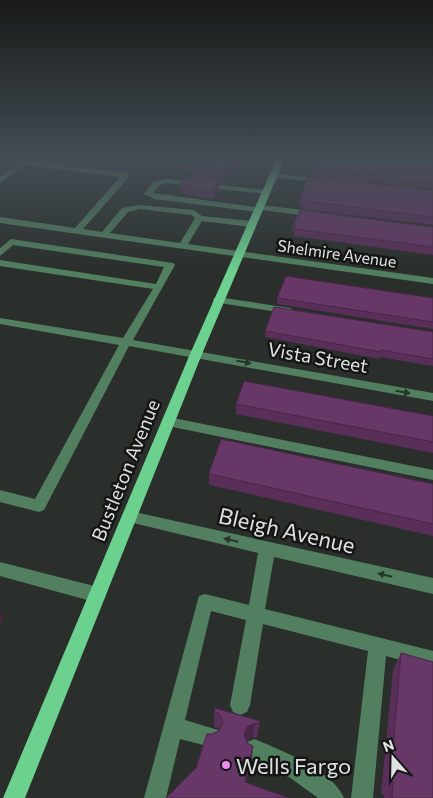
<svg xmlns="http://www.w3.org/2000/svg" width="433" height="798" font-family="Commissioner,sans-serif">
  <style>
    .lines { fill: none; stroke-linecap: round; stroke-linejoin: round }
    .minor { fill: #517f5f; fill-rule: evenodd }
    .major { fill: #6cd08f; fill-rule: evenodd }
    .wall { fill: #592f59 }
    .shaded-wall { fill: #482648 }
    .building { fill: #673767; stroke: #482648 }
    .oneway { fill: #26362b }
    .poi-dot { fill: #f28af3; stroke: #141615; stroke-width: 2 }
    .labels { text-anchor: middle; dominant-baseline: central; stroke-width: 5; stroke-linejoin: round; paint-order: stroke }
    .far-street-label { font-size: 16px; fill: #dfe2e0; stroke: #141615 }
    .street-label { font-size: 19px; fill: #dfe2e0; stroke: #141615 }
    .near-street-label { font-size: 22px; fill: #dfe2e0; stroke: #141615 }
    .near-poi-label { font-size: 22px; fill: #dfe2e0; stroke: #141615; text-anchor: start }
  </style>
  <rect width="100%" height="100%" fill="#2a2f2b"/>
  <g class="lines">
    <path class="minor" d="M21 161 129 173V177L83 229 102 232 122 208 140 205 194 210 202 216 251 221 255 224 251 227 202 221 188 244 433 278V284L0 223V217L75 228 120 177 25 165 0 183V177ZM140 209 191 215 195 218 180 243 110 233 128 212Z
      M271 173 324 179 328 181 324 183 274 177 270 175Z
      M166 179 266 190 270 192 266 194 166 183 160 185 153 193 255 207 259 205 314 211 318 214 314 217 262 210 258 212 154 199 144 194 154 181Z
      M11 239 173 263 175 265 133 340 433 393V401L129 346 44 510 39 512 0 502V490L35 499 119 345 0 324V318L123 338 153 289 0 266V260L156 284 164 267 13 245 0 256V248Z
      M218 297 290 308 295 311 290 314 214 302 213 300 214 298Z
      M168 417 433 470V480L163 425 161 422 163 419Z
      M130 511 433 578V594L274 557 265 609 433 651V669L386 656 373 798H351L368 651 263 624 250 705 247 712 240 715 233 712 230 705 246 620 211 611 185 720 218 730 221 737 218 744 211 747 180 739 166 798H144L199 596 205 594 249 605 258 553 125 521 122 517 125 513Z
      M0 562 98 587 104 590 106 595 104 600 98 603 0 576Z
      M254 739C281 750 332 770 344 798H318L289 777 247 756 244 749 247 742Z"/>
    <path class="major" d="M276 160H284L202 354 25 798H3L190 354Z"/>
  </g>
  <path class="wall" d="M131 160H241L233 173H231L224 183H219V191L213 199 184 195V193H182L181 183 191 179V170L132 163Z
    M306 160H433V189L311 176 312 167 305 166Z
    M433 190V225L303 209V206L299 205 300 198Z
    M293 225 433 227V255L294 236V232H292Z
    M277 298H433V329L277 304Z
    M265 331 433 332V366L380 357 379 359 265 337Z
    M236 404 433 416V453L236 414Z
    M209 473 433 484V536L210 485 209 484Z
    M401 653 433 798H384V795L381 794 393 670Z
    M214 712 260 721 257 738 253 737 246 741 252 760 196 768 212 734 219 731 220 729 214 727Z"/>
  <path class="shaded-wall" d="M0 160H6L0 164Z
    M230 160H231V173L224 183V169Z
    M233 160H241L233 173Z
    M219 182V191L213 199V190Z
    M0 611 3 618 0 624Z
    M255 723 253 737 246 740 242 748 244 734 248 726Z
    M253 746 252 760 243 795 245 782Z"/>
  <path class="building" d="M195 160H230L224 169 191 165Z
    M308 160H433V182L311 169 315 160Z
    M308 176 433 190V217L304 201 305 199 300 198Z
    M185 178 219 182 213 190 184 186 185 184 181 183Z
    M300 210 433 227V247L294 229 296 225H293Z
    M286 276 433 298V322L277 298Z
    M274 307 433 332V359L381 350V352L265 331Z
    M244 381 433 416V442L236 404Z
    M221 439 433 484V524L210 474 209 473Z
    M401 653 433 662V798H392L393 782 390 781Z
    M215 708 260 721 259 724 255 723 248 726 244 734 247 743 253 746 245 782 289 798H166L196 768 207 734H212L219 731 223 723 220 714 214 712Z"/>
  <defs><path id="oneway-solid" d="M-6-.8H1V-3.2L6.5 0L1 3.2V.8H-6Z" transform="scale(1.25)"/></defs>
  <g class="oneway">
    <use href="#oneway-solid" transform="translate(244 362) rotate(10)"/>
    <use href="#oneway-solid" transform="translate(403 392) rotate(10)"/>
    <use href="#oneway-solid" transform="translate(231 540) rotate(-167)"/>
    <use href="#oneway-solid" transform="translate(385 575) rotate(-167)"/>
  </g>
  <linearGradient id="sky" x2="0" y2="1"><stop stop-color="#171a18"/><stop offset="0.59" stop-color="#444d55"/><stop offset="1" stop-color="#444d55" stop-opacity="0"/></linearGradient>
  <rect width="433" height="271" fill="url(#sky)"/>
  <circle class="poi-dot" cx="226" cy="765" r="5"/>
  <g class="labels">
    <g class="far-street-label">
      <text transform="translate(337 253) rotate(8)">Shelmire Avenue</text>
    </g>
    <g class="street-label">
      <text transform="translate(318 357) rotate(10)">Vista Street</text>
      <text transform="translate(125 470) rotate(-68)">Bustleton Avenue</text>
    </g>
    <g class="near-street-label">
      <text transform="translate(287 530) rotate(13)">Bleigh Avenue</text>
    </g>
    <g class="near-poi-label">
      <text x="236" y="765">Wells Fargo</text>
    </g>
  </g>
  <g transform="translate(393 758) rotate(340)" stroke="#141615" stroke-width="4" paint-order="stroke">
  <path d="M0-4L9 19L0 12L-9 19Z" fill="#dfe2e0"/>
  <text y="-8" font-size="14" font-weight="bold" text-anchor="middle" fill="#dfe2e0">N</text>
  </g>
</svg>
